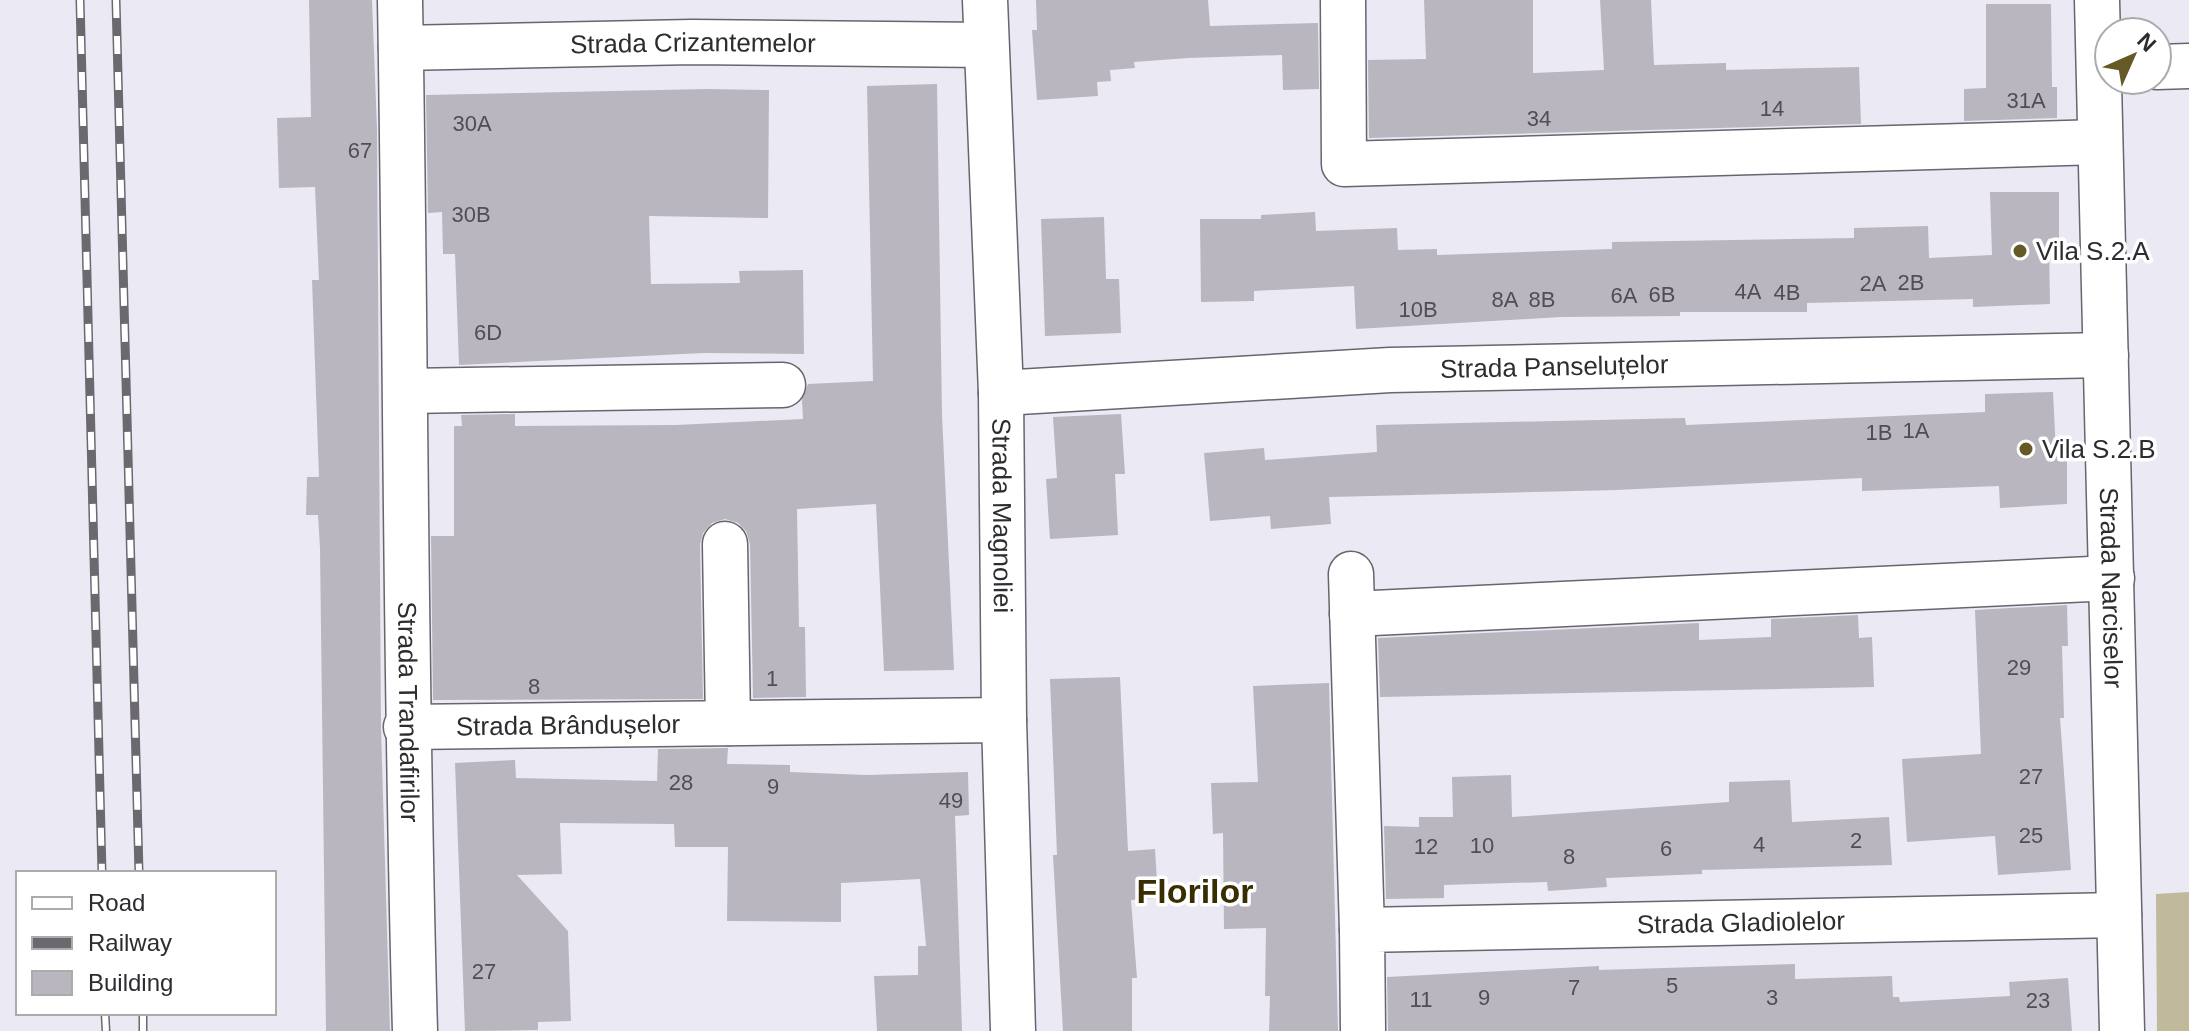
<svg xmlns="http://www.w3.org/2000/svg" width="2189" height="1031" font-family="Helvetica,sans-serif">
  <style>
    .green { fill: #c1b99b }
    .building { fill: #b9b6c0 }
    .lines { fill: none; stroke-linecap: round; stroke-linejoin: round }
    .minor-casing { stroke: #67656e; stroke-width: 47 }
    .minor { stroke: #fff; stroke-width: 44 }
    .rail-casing { stroke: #6b696f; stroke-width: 9 }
    .rail { stroke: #fff; stroke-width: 6; stroke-dasharray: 18; stroke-linecap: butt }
    .poi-dot { fill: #655925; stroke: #fff; stroke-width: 3 }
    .labels { text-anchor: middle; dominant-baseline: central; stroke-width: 7; stroke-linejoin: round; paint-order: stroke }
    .number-label { font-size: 22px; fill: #504e54 }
    .street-label { font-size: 26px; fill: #2d2c30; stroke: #fff }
    .poi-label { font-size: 26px; fill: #2d2c30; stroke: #fff; text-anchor: start }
    .district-label { font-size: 34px; font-weight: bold; fill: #382e02; stroke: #fff }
  </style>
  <rect width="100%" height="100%" fill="#ebe9f3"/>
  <path class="green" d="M2189 892V1031H2157L2156 894Z"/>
  <path class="building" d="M309 0H372L377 129 381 728 390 1031H326L320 548 318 515H306L307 477H319L312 280H319L315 187 279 188 277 118 311 117Z
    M1036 0H1208L1210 26 1318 23 1319 89 1283 90 1282 55 1188 58 1134 62 1135 68 1110 70 1111 81 1097 82 1098 96 1037 100 1032 30H1037Z
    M1424 0H1533V73L1604 70 1600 0H1651L1654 65 1726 63V70L1859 67 1861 124 1369 138 1368 60 1426 59Z
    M1986 4H2051L2052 87H2057V118L1964 121V89L1986 88Z
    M937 84 942 415 954 670 884 671 876 504 797 509 799 627H805L806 697 753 698 750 544 746 531 738 523 725 519 712 523 703 533 700 544 703 699 433 700 431 536H454V426H462L461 415 515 414V426L676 425 803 419 802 400 808 384 873 381 867 86Z
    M707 89 769 90 768 218 649 216 651 284 740 283 739 271 803 270 804 354 704 353 459 365 455 254H443L442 212 428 213 426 95Z
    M1990 192H2059V246L2049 247 2050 304 1973 307V299L1807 303V312H1680V316L1561 317 1356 329 1354 286 1254 291V301L1201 302 1200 219H1261V215L1315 212 1316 231 1397 228 1398 250 1437 249V255L1612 249V242L1854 238V228L1928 226 1929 258 1992 255Z
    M1104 217 1106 279H1119L1121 333 1045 336 1041 219Z
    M2053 392 2056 453 2067 452V504L2000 508 1999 486 1862 491V478L1617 490 1329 497 1331 524 1271 529 1270 516 1210 521 1204 453 1264 448 1265 460 1377 452 1376 425 1685 418 1686 425 1985 412V394Z
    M1121 414 1125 474H1115L1118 535 1050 539 1046 479 1057 478 1053 417Z
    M2067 605 2068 646H2062L2064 718H2060L2071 870 1998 875 1995 836 1907 842 1902 759 1981 754 1975 610Z
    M1858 615 1859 638 1872 637 1874 687 1380 697 1378 638 1699 623V640L1771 637V619Z
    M1120 677 1128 851 1155 849 1158 898 1131 900 1137 978H1132V1031H1063L1053 855H1057L1050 679Z
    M1329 683 1338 1031H1269L1270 996H1265L1266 928 1224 929 1223 833 1213 834 1211 783 1258 782 1253 686Z
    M728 748 727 764 790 765V772L867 775 968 772 969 815 955 816 962 1031H877L874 976 918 975V946H926L920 879 841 883V922L727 921 728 847H675L674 824 560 823 562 874 517 875 568 931 571 1021 538 1022V1030L465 1031 455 763 515 760 516 778 657 781 658 749Z
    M1511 775 1512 817 1729 802V782L1790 780 1792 822 1889 817 1892 865 1702 870V874L1606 878 1607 887 1548 891 1547 882 1444 885V898L1386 899 1384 826 1419 827V817H1453L1452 777Z
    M1795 964V979L1892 976 1893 997H1899L1900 1002 2010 996 2009 982 2068 978 2072 1031H1388L1387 977 1599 966V970Z"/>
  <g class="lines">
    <defs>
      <g id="minor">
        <path id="s1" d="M400 0C406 344 405 687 415 1031"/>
        <path id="s2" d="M985 0 1001 393 1004 720 1013 1031"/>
        <path d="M1343 0 1344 164 2100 142"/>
        <path id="s3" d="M2097 0 2122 1031"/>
        <path id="s4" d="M401 48 692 42 986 45"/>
        <path d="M2157 67 2189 66"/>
        <path d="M407 391 783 385"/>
        <path id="s5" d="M1001 393 1390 370 2106 355"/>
        <path d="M725 544 728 723"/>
        <path d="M1351 574 1362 930"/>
        <path d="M1352 614 2112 578"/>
        <path id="s6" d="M406 727 1004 720"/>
        <path id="s7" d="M1363 1031 1362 930 2119 915"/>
      </g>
    </defs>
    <use href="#minor" class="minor-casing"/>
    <use href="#minor" class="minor"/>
    <defs>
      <path id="rail" d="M80 0 102 873
        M116 0 139 873
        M105 1013 106 1031
        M143 1013V1031"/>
    </defs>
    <use href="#rail" class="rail-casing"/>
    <use href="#rail" class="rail"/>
  </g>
  <g class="poi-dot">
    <circle cx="2020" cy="251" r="8"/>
    <circle cx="2026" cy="449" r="8"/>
  </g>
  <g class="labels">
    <g class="number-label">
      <text x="2026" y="100">31A</text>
      <text x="1772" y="108">14</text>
      <text x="1539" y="118">34</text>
      <text x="472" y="123">30A</text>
      <text x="360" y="150">67</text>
      <text x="471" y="214">30B</text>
      <text x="1911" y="282">2B</text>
      <text x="1873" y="283">2A</text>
      <text x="1748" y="291">4A</text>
      <text x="1787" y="292">4B</text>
      <text x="1662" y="294">6B</text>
      <text x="1624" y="295">6A</text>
      <text x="1505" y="299">8A</text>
      <text x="1542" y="299">8B</text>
      <text x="1418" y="309">10B</text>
      <text x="488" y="332">6D</text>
      <text x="1916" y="430">1A</text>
      <text x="1879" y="432">1B</text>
      <text x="2019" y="667">29</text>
      <text x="772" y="678">1</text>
      <text x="534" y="686">8</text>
      <text x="2031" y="776">27</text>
      <text x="681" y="782">28</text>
      <text x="773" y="786">9</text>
      <text x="951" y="800">49</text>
      <text x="2031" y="835">25</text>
      <text x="1856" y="840">2</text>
      <text x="1759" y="844">4</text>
      <text x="1482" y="845">10</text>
      <text x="1426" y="846">12</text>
      <text x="1666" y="848">6</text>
      <text x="1569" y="856">8</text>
      <text x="484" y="971">27</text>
      <text x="1672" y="985">5</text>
      <text x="1574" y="987">7</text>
      <text x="1484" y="997">9</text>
      <text x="1772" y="997">3</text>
      <text x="1421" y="999">11</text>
      <text x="2038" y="1000">23</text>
    </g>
    <g class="street-label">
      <text stroke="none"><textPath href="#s4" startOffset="292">Strada Crizantemelor</textPath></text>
      <text stroke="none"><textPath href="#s5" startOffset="554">Strada Panseluțelor</textPath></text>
      <text stroke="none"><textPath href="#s2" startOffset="516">Strada Magnoliei</textPath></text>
      <text stroke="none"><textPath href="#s3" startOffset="588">Strada Narciselor</textPath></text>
      <text stroke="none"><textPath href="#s1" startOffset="712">Strada Trandafirilor</textPath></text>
      <text stroke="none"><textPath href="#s6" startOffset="162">Strada Brândușelor</textPath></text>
      <text stroke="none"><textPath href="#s7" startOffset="480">Strada Gladiolelor</textPath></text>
    </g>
    <g class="poi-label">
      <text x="2036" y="251">Vila S.2.A</text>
      <text x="2042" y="449">Vila S.2.B</text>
    </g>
    <g class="district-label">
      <text x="1195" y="891">Florilor</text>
    </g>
  </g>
  <rect x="16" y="871" width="260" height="144" fill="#ffffff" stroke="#ababac" stroke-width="2"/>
  <rect x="32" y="897" width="40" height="12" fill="#ffffff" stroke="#ababac" stroke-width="2"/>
  <text x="88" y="911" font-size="24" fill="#2d2c30">Road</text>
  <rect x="32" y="937" width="40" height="12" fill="#6b696f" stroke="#ababac" stroke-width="2"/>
  <text x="88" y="951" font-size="24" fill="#2d2c30">Railway</text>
  <rect x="32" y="971" width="40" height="24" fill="#b9b6c0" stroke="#ababac" stroke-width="2"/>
  <text x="88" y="991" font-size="24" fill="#2d2c30">Building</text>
  <g transform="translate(2133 56) rotate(45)"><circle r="38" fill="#ffffff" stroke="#ababac" stroke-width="2"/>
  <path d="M0-6L14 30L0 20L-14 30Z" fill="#655925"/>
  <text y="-12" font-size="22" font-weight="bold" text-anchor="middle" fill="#2d2c30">N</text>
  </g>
</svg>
